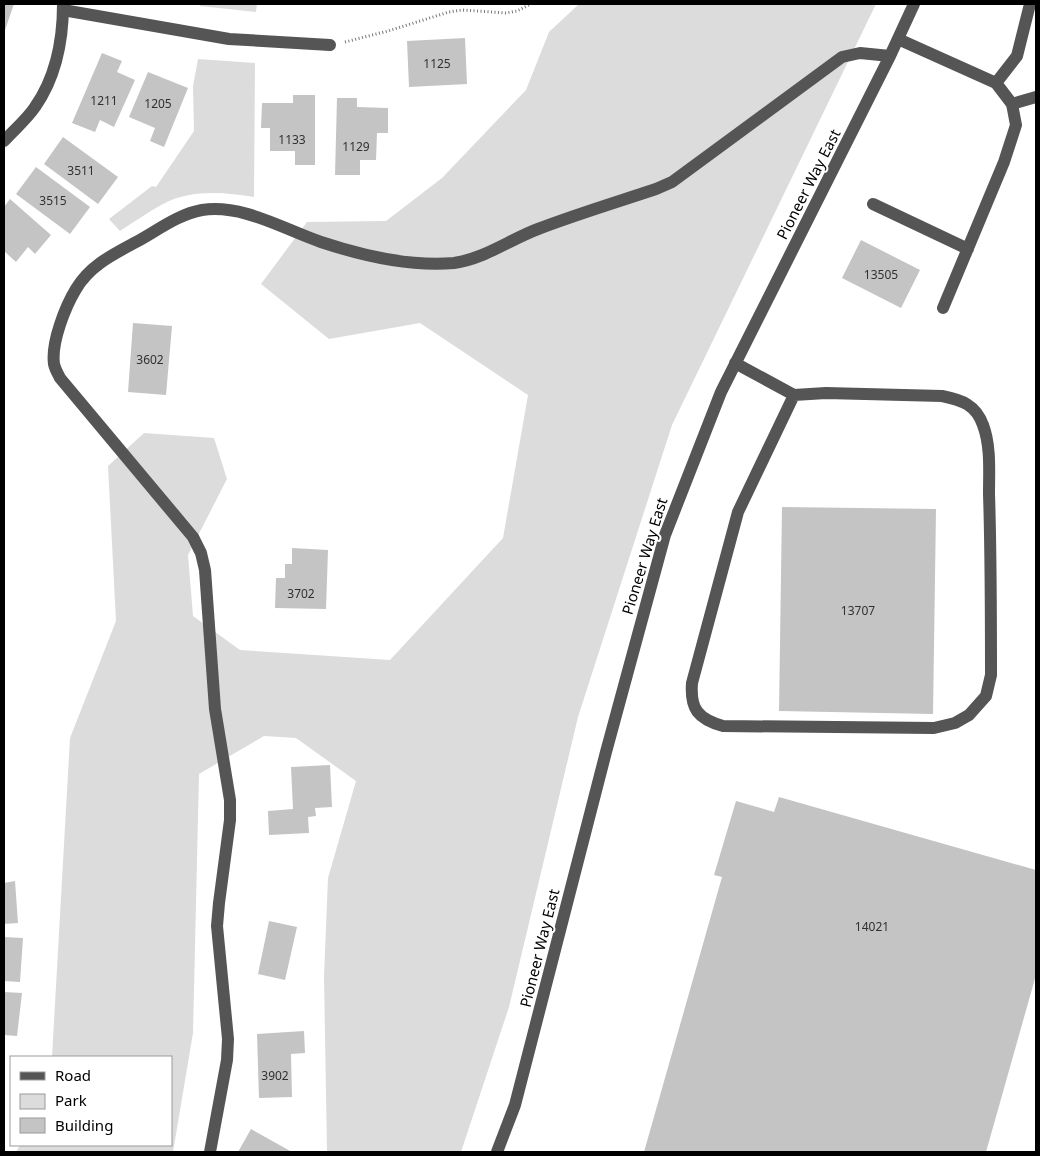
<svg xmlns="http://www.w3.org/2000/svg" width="1040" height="1156" font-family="'Noto Sans',sans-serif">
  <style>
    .green { fill: #dcdcdc }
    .building { fill: #c4c4c4 }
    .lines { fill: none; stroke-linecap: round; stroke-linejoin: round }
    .path { stroke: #777; stroke-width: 3; stroke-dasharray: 1 2.5; stroke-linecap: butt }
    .minor { stroke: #555; stroke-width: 12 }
    .labels { text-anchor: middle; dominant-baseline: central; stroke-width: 4; stroke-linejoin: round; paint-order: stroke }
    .number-label { font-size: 12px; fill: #313131 }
    .street-label { font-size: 15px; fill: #000; stroke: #fff }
  </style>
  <rect width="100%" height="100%" fill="#fff"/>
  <path class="green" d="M200 4H257L256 12 200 6Z
    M579 4H876L672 425 578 717 509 1007 461 1152H327L324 977 328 878 356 781 296 738 264 736 199 774 193 1033 173 1152H16L20 1145H171V1057H52L70 738 116 621 108 466 144 433 214 438 227 479 188 555 193 616 240 650 390 660 503 538 528 395 420 323 329 339 261 284 307 222 386 221 442 178 526 90 549 32Z
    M198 59 255 63 254 197C225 192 190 189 163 204 148 212 134 222 120 231L109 219 152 186 156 187 194 131 193 86Z"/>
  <path class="building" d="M4 4H14L4 33Z
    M465 38 467 84 409 87 407 41Z
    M102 53 122 61 117 72 135 80 114 127 100 120 95 132 72 123Z
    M148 72 188 88 164 147 150 141 155 128 129 117Z
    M293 95H315V165H295V151H270V128H261L262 103H293Z
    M337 98H357V107L388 108V133H377L376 160H360V175H335Z
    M63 137 118 177 98 204 44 164Z
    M36 167 90 207 70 234 16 194Z
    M10 199 51 235 35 254 28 247 16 262 4 251V207Z
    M861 240 920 270 901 308 842 278Z
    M133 323 172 326 166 395 128 392Z
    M782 507 936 509 933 714 779 711Z
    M292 548 328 550 326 609 275 608 276 578H285V564H292Z
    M330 765 332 807 315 808 316 816 308 817 309 833 269 835 268 811 293 809 291 767Z
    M779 797 1036 870V975L986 1152H644L722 877 714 875 736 801 774 812Z
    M15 881 18 923 4 924V883Z
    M269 921 297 927 285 980 258 974Z
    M4 937 23 938 20 982 4 981Z
    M4 992 22 993 17 1036 4 1035Z
    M304 1031 305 1053 291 1054 292 1097 259 1098 257 1034Z
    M251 1129 292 1152H238Z"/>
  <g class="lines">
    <path class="path" d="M345 42 388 31 449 12 462 10 506 13 517 11 531 4"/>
    <path class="minor" d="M63 10 229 39 330 45
      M898 39 996 83 1012 104 1016 125 1004 162 943 308
      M996 83 1017 56 1030 4
      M1012 104 1036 97
      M4 141C14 130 27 119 35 107 56 77 63 39 63 4
      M873 204 968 249
      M735 363 794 395 826 393 942 396C962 400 976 405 983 425 991 446 989 472 989 494 991 554 991 614 991 675L986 696 969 715 955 723 934 728 723 726C698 719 690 709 692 683L738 512 794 395
      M210 1152 227 1060 228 1039 217 926 219 903 230 820V800L215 709 205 570 201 553 193 537 60 378C58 374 55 369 54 364 51 343 65 307 76 289 90 265 114 254 138 241 158 230 179 214 202 210 243 204 283 229 321 242 363 256 409 267 454 263 484 259 511 239 538 229 577 214 617 202 656 189L672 182 842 57 860 53 890 56
      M497 1152 515 1105 606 752 665 535 721 392 890 56 914 4"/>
  </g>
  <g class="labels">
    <g class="number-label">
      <text x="437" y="63">1125</text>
      <text x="104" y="100">1211</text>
      <text x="158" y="103">1205</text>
      <text x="292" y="139">1133</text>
      <text x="356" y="146">1129</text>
      <text x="81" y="170">3511</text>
      <text x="53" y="200">3515</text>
      <text x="881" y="274">13505</text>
      <text x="150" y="359">3602</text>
      <text x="301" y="593">3702</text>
      <text x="858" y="610">13707</text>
      <text x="872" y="926">14021</text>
      <text x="275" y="1075">3902</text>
    </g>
    <g class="street-label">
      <text transform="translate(808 184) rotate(-63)">Pioneer Way East</text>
      <text transform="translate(644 556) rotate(-73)">Pioneer Way East</text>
      <text transform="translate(539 948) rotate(-76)">Pioneer Way East</text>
    </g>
  </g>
  <rect width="1040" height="1156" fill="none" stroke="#000000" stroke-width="10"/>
  <rect x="10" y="1056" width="162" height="90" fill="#ffffff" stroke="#999999"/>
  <rect x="20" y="1072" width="25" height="8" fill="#555555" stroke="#999999"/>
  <text x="55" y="1081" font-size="15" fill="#000000">Road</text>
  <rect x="20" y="1094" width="25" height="15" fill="#dcdcdc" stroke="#999999"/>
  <text x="55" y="1106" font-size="15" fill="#000000">Park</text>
  <rect x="20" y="1118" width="25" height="15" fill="#c4c4c4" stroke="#999999"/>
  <text x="55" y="1131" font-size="15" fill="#000000">Building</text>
</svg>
